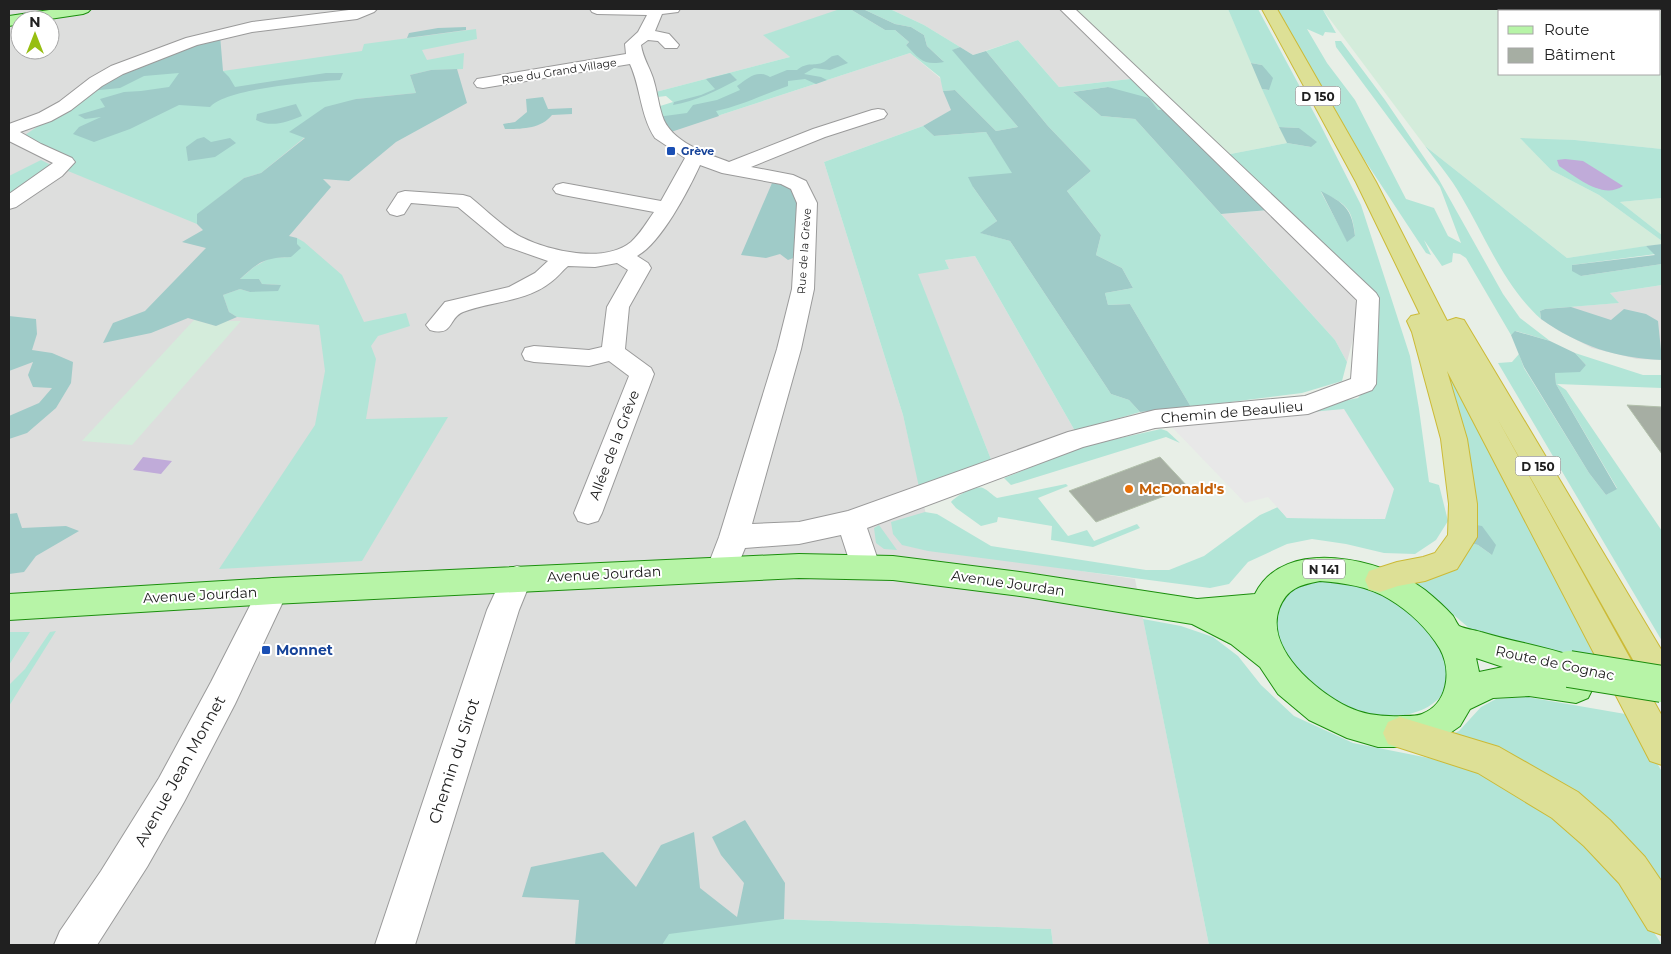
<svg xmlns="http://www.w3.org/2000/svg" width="1671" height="954" font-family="Montserrat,sans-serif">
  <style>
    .residential { fill: #dddedd; fill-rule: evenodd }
    .farmland { fill: #d4ecdb }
    .grass { fill: #b2e5d7; fill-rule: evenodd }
    .forest { fill: #9fcbc8 }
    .parking { fill: #e8e8e8 }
    .water { fill: #c0abd9 }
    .building { fill: #a6aea3; stroke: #b2c0ab }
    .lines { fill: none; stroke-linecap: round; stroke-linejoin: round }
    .minor-casing { stroke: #9a9a9a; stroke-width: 2 }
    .major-casing { stroke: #1b8e0d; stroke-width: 2 }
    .highway-casing { stroke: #ccba36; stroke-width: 2 }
    .minor { fill: #fff; fill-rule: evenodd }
    .major { fill: #b7f4a7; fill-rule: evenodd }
    .highway { fill: #dde096; fill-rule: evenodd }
    .major-bridge-casing { stroke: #1b8e0d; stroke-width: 38; stroke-linecap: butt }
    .major-bridge { stroke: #b7f4a7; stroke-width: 36 }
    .transit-dot { fill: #1a4fb4; stroke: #fff; stroke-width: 2 }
    .food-dot { fill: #e8710a; stroke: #fff; stroke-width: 2 }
    .labels { text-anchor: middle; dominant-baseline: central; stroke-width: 4; stroke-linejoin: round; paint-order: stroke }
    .far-street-label { font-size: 11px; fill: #202020; stroke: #fff }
    .far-transit-label { font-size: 11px; font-weight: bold; fill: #164399; stroke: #fff; text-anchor: start }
    .shield { fill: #fff; stroke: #636363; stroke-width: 1 }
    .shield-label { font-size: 12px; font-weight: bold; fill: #202020 }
    .street-label { font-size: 14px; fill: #202020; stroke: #fff }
    .food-label { font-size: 14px; font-weight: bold; fill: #c56008; stroke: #fff; text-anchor: start }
    .transit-label { font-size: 14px; font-weight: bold; fill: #164399; stroke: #fff; text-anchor: start }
    .near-street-label { font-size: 16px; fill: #202020; stroke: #fff }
  </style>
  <rect width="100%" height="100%" fill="#e8efe7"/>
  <path class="residential" d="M9 9H843L764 35 790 57 648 94 662 134 910 53 940 78 952 110 923 126 824 162 903 415 934 549 1135 579 1209 945H1053L1051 929 613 913 610 945H9ZM20 20H50V50H20Z
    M890 9H1067L1139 78 1059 87 1018 40 973 55 924 25Z
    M1269 210 1353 295 1360 312 1347 362 1335 340 1221 214Z
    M975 256 1075 431 992 462 917 273 949 269 945 260Z
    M1662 285V360L1637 359 1592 348 1559 331 1541 319 1545 309 1618 303 1610 293Z"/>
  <path class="farmland" d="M1067 9H1228L1287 143 1220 156Z
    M1326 9H1651L1656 11H1500V74H1660V13L1662 15V149L1575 140 1521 139 1551 170 1599 195 1662 241V244L1567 258 1425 146 1323 10Z
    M1662 198V235L1620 202Z
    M194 320 216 326 227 321H241L132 445 82 441Z"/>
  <path class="grass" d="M834 9H850L885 30H895L909 42 906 45 943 61 927 46 924 35 911 27 895 24 863 9H890L924 25 960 47 953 50 1018 127 996 131 955 90 943 91 940 77 910 53 662 134 657 107 673 102 666 96 649 98 648 94 790 57 763 35 837 10Z
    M1228 9H1258L1320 124 1361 205 1410 356 1419 409 1429 482 1439 485 1448 521 1436 540 1415 554 1384 553 1346 544 1312 539 1287 544 1248 562 1229 584 1210 588 928 551 902 545 893 534 891 522 925 512 937 514 991 546 1146 570H1169L1204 556 1260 515 1278 507 1287 518 1385 519 1205 428 1358 398 1369 385 1371 292 1220 156 1287 143 1311 147 1299 128 1279 127 1262 89 1269 90 1262 65 1251 63ZM1321 192C1346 204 1352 207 1355 236L1347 241Z
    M1277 9H1326L1323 10 1336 33 1325 32 1323 36 1307 29 1327 63 1355 100 1406 199 1434 208 1448 236 1461 243 1440 187 1336 47 1335 41H1341L1385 100 1438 178 1503 294 1520 318 1550 341 1516 331 1511 335 1466 258 1460 254 1453 253 1452 262 1442 266 1424 240 1431 255 1426 253 1362 156Z
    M476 29 477 39 422 50 427 60 464 53 463 69 431 70 410 75 416 93 356 99 290 132 305 137 261 173 244 178 198 214 197 224 68 171 28 139 25 135 106 80 136 64 223 71 362 51 364 44Z
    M1018 40 1059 87 1139 78 1172 110 1158 111 1108 87 1073 92 1101 116 1135 119 1335 340 1347 362 1342 381 1302 393 1191 407 1130 304 1108 305 1105 293 1133 288 1122 268 1096 255 1101 235 1067 191 1091 171 1048 126 986 51Z
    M923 126 934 136 986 132 1013 173 973 187 997 221 981 233 1010 241 1111 394 1129 400 1140 412 1075 431 975 256 945 260 949 269 918 274 992 462 919 487 903 415 824 162Z
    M1520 138 1575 140 1662 149V198L1620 202 1662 235V241L1599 195 1551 170Z
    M1425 146 1567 258 1646 246 1656 254 1572 265 1581 276 1662 264V285L1610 293 1619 303 1545 309 1540 311 1541 319C1504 286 1486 238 1461 196 1451 178 1437 162 1425 146Z
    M41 160 53 166 9 197V176Z
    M297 238 304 242 342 275 364 322 406 313 410 326 378 336 371 346 376 359 366 419 448 417 362 561 219 569 315 425 325 371 319 325 237 317 229 312 223 295 240 289 250 292 281 285 262 284 259 279 239 280 254 267 270 258 291 257 297 244Z
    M1435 344 1603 662 1553 655 1475 633 1410 578 1467 542 1478 545 1492 555 1470 524Z
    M1575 353 1643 375H1662V388L1557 384 1566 390 1662 531V641L1498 363 1512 362 1519 354 1524 368 1589 473 1606 495 1617 488 1556 384 1555 373 1586 365Z
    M1161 429 1167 431 1180 443 1166 437 1011 485 1004 478 1084 446Z
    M1066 484 1068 486 1038 498 1068 536 1087 530 1094 541 1137 524 1140 528 1093 547 1051 540 1052 526 998 517 997 522 981 526 956 508 951 502C956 496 975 485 983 488 988 490 992 495 997 498Z
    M879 525 897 550 884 549 876 543 874 528Z
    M1347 579C1361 584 1390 592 1400 600 1411 608 1429 627 1438 638 1449 655 1453 687 1436 701 1426 710 1414 713 1401 716 1372 721 1335 707 1313 688 1306 683 1283 654 1280 647 1268 623 1277 592 1302 583 1313 578 1335 580 1347 579Z
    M1143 619 1181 626 1213 637 1238 656 1261 685 1294 716 1353 743 1444 761 1486 776 1574 832 1627 890 1662 945H1209Z
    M56 631 9 706V685L25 669 50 632Z
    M9 632H30L9 665Z
    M1527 697 1631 715 1662 772V894L1651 877 1445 737 1459 731 1481 707 1496 699Z
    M613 913 1051 929 1053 945H610Z"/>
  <path class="forest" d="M850 9H863L895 24 911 27 924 35 927 46 944 62C924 66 919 59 906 45L909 42 895 30H885Z
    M466 27V30L407 38 409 33 438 28Z
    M220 35 223 71 229 77 235 87 326 73H343L340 80C313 82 226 88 210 107L179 105 130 129 94 142 73 134 79 127 101 117 85 119 78 115 105 107 100 99 124 92 141 91 169 87 179 73 144 76 120 88 89 91 106 80Z
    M960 47 973 55 986 51 1048 126 1091 171 1067 191 1101 235 1096 255 1122 268 1133 288 1105 293 1108 305 1130 304 1191 407 1140 412 1129 400 1111 394 1010 241 980 233 997 221 973 187 968 177 1012 173 986 132 934 136 923 126 951 110 943 91 955 90 996 131 1018 127 952 50Z
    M838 55 848 63 830 70 814 68 804 74 821 77 827 80 816 84 805 79 788 81V86C764 94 741 106 716 111L719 116 668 133 657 117 687 113 693 105 717 100 740 90 737 86C748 78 757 69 770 77L787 70H797C808 61 814 67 824 62 831 58 829 56 838 55Z
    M1251 63 1262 65 1273 78 1269 90 1262 89Z
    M457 69 467 103 396 142 349 181 323 179 331 187 289 236 297 238V244L301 248 291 257C264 258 260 261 240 279H259L262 284 281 285 278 291 250 292 240 289 223 295 229 312 237 317 216 326 188 318 151 333 103 343 113 323 145 311 206 248 182 242 203 230 197 224V214L244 178 261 173 305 138 289 132 325 107 356 99 416 93 410 75 431 70Z
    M730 73 737 80C716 91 696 101 673 105L674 102 701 95 715 89 706 79Z
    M1108 87 1149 98 1158 110H1172L1269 210 1221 214 1135 119 1101 116 1073 92Z
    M543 97 548 109 572 108V114L552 115C541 129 521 129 505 129L503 124 515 122 527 112 526 99Z
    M296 104 302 116C286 122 272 128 256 120L257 114Z
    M1279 127 1299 128 1317 142 1311 147 1287 143Z
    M204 137 211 142 230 138 236 143 215 157 188 161 186 147 197 139Z
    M772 183 788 186 797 194 796 257 788 260 780 254 766 258 741 255Z
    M1321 191C1344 203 1352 208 1355 236L1347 242Z
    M1662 244V264L1581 276 1572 271V265L1655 255 1646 246Z
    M1571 307 1611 320 1624 309 1646 314 1658 321 1662 360C1615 358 1580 346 1541 319L1540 311 1545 309Z
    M9 316 36 319 37 334 32 350 52 353 73 362 71 383 56 408 27 433 9 439V416L39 403 52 388 33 387 28 375 33 362 9 371Z
    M1515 331 1550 341 1575 353 1586 365 1580 372 1555 373 1556 384 1617 489 1606 495 1589 473 1524 367 1511 335Z
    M17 513 22 528 66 526 79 531 36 556 24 572 9 574V514Z
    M1470 524 1482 526 1496 545 1492 555 1478 545 1467 542Z
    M745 820 785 883 784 919 669 934 662 945H575L579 900 522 897 531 867 603 852 636 887 661 845 694 832 700 888 737 917 744 883 721 855 712 837Z"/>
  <path class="parking" d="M1344 409 1394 489 1385 519 1287 518 1268 497 1245 503 1170 425Z"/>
  <path class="water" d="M1565 159 1583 161 1623 186C1602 200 1577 177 1559 166L1557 160Z
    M143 457 172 461 161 474 133 470Z"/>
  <path class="building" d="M1627 405 1662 407V454Z
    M1160 457 1188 487 1096 522 1069 491Z"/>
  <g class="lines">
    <defs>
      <path id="minor" d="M357 9H377L374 12 357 19 252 32 197 45 123 74 102 86 71 110 51 121 20 132 41 144 72 158 75 162 62 176 16 207 9 209V194L53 163 9 141V124L39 113 59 102 90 78 111 66 186 38 252 22Z
        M590 9H680L678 12 662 14 655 31 669 34 679 45 677 48H665L658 41 648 40 641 45C643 58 649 66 653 78 657 90 658 103 662 115 670 142 706 153 729 162L813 129 872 110 878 109 884 110 887 114 884 118 825 137 751 167 793 175 806 181 817 203 814 289 801 349 752 524 799 522 848 511 1068 432 1155 410 1305 396 1351 379 1357 300 1060 9H1075L1376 293 1379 298 1376 384 1372 390 1308 414 1155 428 1083 447 867 528 880 566 876 575 865 578 854 575 841 535 799 544 745 548 733 577 722 580 711 577 707 568 719 537 777 349 792 289 797 203 791 189 781 184 722 173 700 165C688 191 661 243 637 256L648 263 651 268 629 307 625 349 651 368 654 374 602 513 598 521 588 524 578 521 574 513 629 376 609 361 589 366 534 362 525 360 522 354 525 348 534 346 589 350 602 347 607 307 628 270 617 263 595 267 568 266C562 271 557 278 551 282 526 302 492 301 463 312 448 318 454 337 430 330L426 325 445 302 509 287 535 273 548 261 505 246 458 207 411 203 404 214 397 216 390 214 387 210 398 193 405 191 463 195 470 197C485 209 504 228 521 237 549 251 604 264 631 242 640 234 647 222 654 212L563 195 556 193 553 189 556 185 563 183 661 201 685 158 655 138C640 115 641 88 630 64L483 88 477 87 474 83 477 79 483 78 626 54 625 44 638 32 647 15 597 14 592 12Z
        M517 566 528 569 532 578 519 610 415 945H375L487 610 506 569Z
        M273 578 284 582 288 591 235 704 184 802 147 867 97 945H54L60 931 101 871 159 778 211 682 262 582Z"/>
      <path id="major" d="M56 9H91L88 12 83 14 43 20H20V24L9 26V16Z
        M799 554 893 556 1027 573 1197 599 1255 594C1284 535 1383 559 1425 590 1435 598 1445 607 1453 616 1455 619 1457 624 1459 626 1465 629 1475 630 1481 632 1514 642 1548 647 1581 659L1585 669 1582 676 1588 678 1593 688 1588 698 1576 703 1529 696 1493 698 1470 709 1460 726 1443 738 1421 746 1410 747H1378L1347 738 1309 720 1278 694 1260 667 1231 644 1192 624 1027 597 893 580 799 578 273 604 9 620V594L273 578ZM1320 581C1344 583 1368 586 1389 599 1409 611 1428 629 1440 649 1452 671 1448 704 1422 714 1417 716 1409 716 1403 716 1385 717 1364 715 1348 707 1317 692 1265 649 1279 609 1287 588 1300 585 1320 581ZM1476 658 1503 667 1479 672Z"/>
      <path id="highway" d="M1262 9H1277L1376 182 1447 321 1456 318 1464 320 1662 651V695L1650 690 1497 418 1662 716V765L1650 761 1447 371 1467 439 1477 504V537L1457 569 1425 581 1398 586 1380 592 1369 589 1365 580 1369 571 1397 562 1423 557 1435 553 1448 535 1449 504 1441 439 1412 332 1407 321 1411 316 1420 314 1356 182Z
        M1400 717 1499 747 1578 792 1610 820 1645 857 1662 882V935L1648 930 1619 883 1584 846 1552 818 1478 773 1388 744 1383 733 1388 722Z"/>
    </defs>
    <use href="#minor" class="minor-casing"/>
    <use href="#major" class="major-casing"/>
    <use href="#highway" class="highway-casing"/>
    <use href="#minor" class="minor"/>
    <use href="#major" class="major"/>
    <use href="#highway" class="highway"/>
    <defs>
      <path id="major-bridge" d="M1569 669 1662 684"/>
    </defs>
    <use href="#major-bridge" class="major-bridge-casing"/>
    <use href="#major-bridge" class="major-bridge"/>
  </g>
  <g class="transit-dot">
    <rect x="666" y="146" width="10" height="10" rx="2.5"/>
    <rect x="261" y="645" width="10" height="10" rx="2.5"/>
  </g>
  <circle class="food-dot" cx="1129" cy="489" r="5"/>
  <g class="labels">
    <g class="far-street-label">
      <text transform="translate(559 71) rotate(-9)">Rue du Grand Village</text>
      <text transform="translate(804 251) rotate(-86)">Rue de la Grève</text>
    </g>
    <g class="far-transit-label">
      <text x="681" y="151">Grève</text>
    </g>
    <g class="shield">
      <rect x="1295.5" y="86.5" width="45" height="19" rx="4"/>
      <rect x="1515.5" y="456.5" width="45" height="19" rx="4"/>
      <rect x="1303" y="559.5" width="42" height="19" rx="4"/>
    </g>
    <g class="shield-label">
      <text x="1318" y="96">D 150</text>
      <text x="1538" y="466">D 150</text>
      <text x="1324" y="569">N 141</text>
    </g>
    <g class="street-label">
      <text transform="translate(1232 412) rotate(-5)">Chemin de Beaulieu</text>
      <text transform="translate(614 445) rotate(-69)">Allée de la Grêve</text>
      <text transform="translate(604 574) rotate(-3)">Avenue Jourdan</text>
      <text transform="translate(1008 583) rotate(8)">Avenue Jourdan</text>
      <text transform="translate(200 595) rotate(-3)">Avenue Jourdan</text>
      <text transform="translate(1555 663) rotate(12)">Route de Cognac</text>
    </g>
    <g class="food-label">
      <text x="1139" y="489">McDonald's</text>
    </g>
    <g class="transit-label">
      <text x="276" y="650">Monnet</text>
    </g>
    <g class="near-street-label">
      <text transform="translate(454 761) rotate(-72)">Chemin du Sirot</text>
      <text transform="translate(180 771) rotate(-61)">Avenue Jean Monnet</text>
    </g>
  </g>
  <rect width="1671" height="954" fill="none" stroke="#202020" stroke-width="20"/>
  <rect x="1498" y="10" width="162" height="65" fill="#ffffff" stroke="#a6a6a6"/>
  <rect x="1508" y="26" width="25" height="8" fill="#b7f4a7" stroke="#a6a6a6"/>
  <text x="1544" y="35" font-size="15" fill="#202020">Route</text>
  <rect x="1508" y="48" width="25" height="15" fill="#a6aea3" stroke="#a6a6a6"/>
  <text x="1544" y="60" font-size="15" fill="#202020">Bâtiment</text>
  <g transform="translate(35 35)"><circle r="24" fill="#ffffff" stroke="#a6a6a6"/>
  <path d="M0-4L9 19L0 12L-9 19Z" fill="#97be12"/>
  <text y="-8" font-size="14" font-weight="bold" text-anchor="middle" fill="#202020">N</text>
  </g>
</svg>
